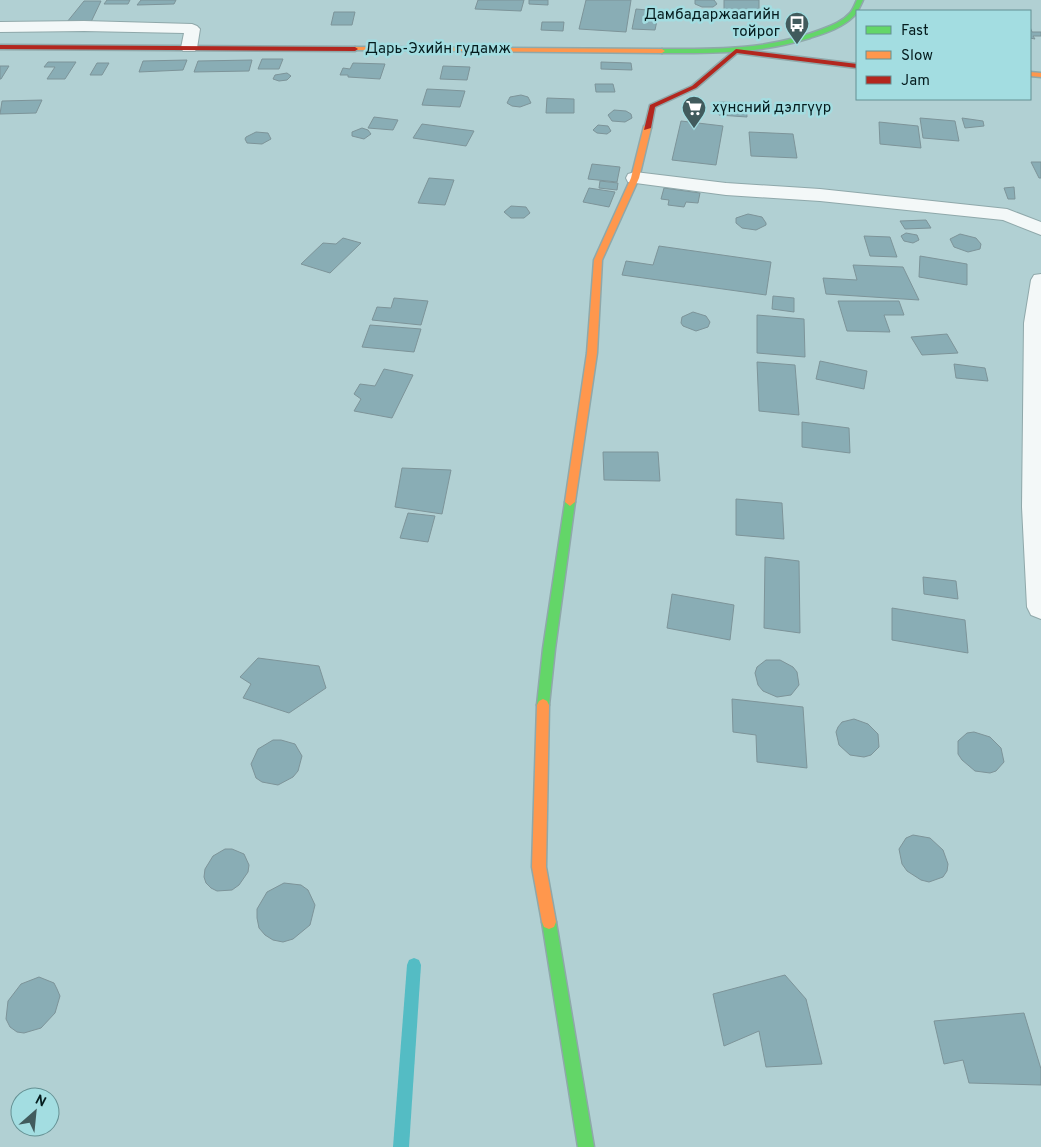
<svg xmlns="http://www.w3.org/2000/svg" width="1041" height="1147" font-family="Overpass,sans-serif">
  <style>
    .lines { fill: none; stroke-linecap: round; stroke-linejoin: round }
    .stream { fill: #54bcc4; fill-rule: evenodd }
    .building { fill: #89adb5; stroke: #7d9499 }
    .street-casing { stroke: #8fa8aa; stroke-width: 2 }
    .fast-casing { stroke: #8fa8aa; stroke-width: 3 }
    .slow-casing { stroke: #8fa8aa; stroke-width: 3 }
    .jam-casing { stroke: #8fa8aa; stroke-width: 3 }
    .street { fill: #f3f8f8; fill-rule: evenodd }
    .fast { fill: #63d668; fill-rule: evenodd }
    .slow { fill: #ff974d; fill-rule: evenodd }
    .jam { fill: #b3261e; fill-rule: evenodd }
    .labels { text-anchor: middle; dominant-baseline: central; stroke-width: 5; stroke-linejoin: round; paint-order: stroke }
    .far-poi-label { font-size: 15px; fill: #051c1e; stroke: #a3dde1; text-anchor: end }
    .far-street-label { font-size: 15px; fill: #051c1e; stroke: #a3dde1 }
  </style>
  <rect width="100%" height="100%" fill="#b1d0d3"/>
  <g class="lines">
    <path class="stream" d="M414 958 419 960 421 965 409 1147H393L407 965 409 960Z"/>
  </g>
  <path class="building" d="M107 0H130L128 4H104Z
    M141 0H176L174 4 137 5Z
    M478 0H524L521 11 475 9Z
    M529 0H548V5L529 4Z
    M586 0H631L626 32 579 29Z
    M695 0H714L717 4 713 7H702L695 4Z
    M724 0H759V20L724 18Z
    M84 1H101L91 22H67Z
    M636 9 659 11 655 30 632 29Z
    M334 12H355L352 25H331Z
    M704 13 711 15 712 18 704 20 696 17 699 14Z
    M542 22H564L563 31 541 30Z
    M1030 27 1032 32H1041V36H1033L1035 39 1030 38Z
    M262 59H283L279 69H258Z
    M187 60 183 70 139 72 143 61Z
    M252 60 249 71 194 72 198 61Z
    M48 62H76L65 79H47L55 67H44Z
    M601 62 631 63 632 70 601 69Z
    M97 63H109L102 75H90Z
    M353 63 385 64 380 79 348 77V75H340L343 68 350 69Z
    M0 66H9L1 79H0Z
    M443 66 470 67 467 80 440 79Z
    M287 73 291 76 287 80 279 81 273 79 275 75Z
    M595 84H613L615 92H596Z
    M427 89 448 90 465 91 460 107 422 105Z
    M521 95 528 97 531 103 520 107 512 106 507 103 510 97Z
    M547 98 574 99V113H546Z
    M42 100 36 113 0 114 2 101Z
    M719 102 746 103 747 117 719 115Z
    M614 110 626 111 631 114 632 118 625 122 612 121 608 115Z
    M374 117 398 120 393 130 368 128Z
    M920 118 955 121 959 141 923 138Z
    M962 118 983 121 984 126 965 128Z
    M681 121 723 126 716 165 672 160Z
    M879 122 918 126 921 148 880 144Z
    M422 124 474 131 466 146 413 138Z
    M598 125 608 126 611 131 607 134 597 133 593 130Z
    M362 128 368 130 371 134 364 139 352 136V132Z
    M256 132 268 133 271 139 262 144 247 143 245 139 246 137Z
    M749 132 793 134 797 158 751 156Z
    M1031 162H1041V178H1039Z
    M592 164 620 167 617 182 588 179Z
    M429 178 454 180 445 205 418 203Z
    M600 181 618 183 617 190 599 188Z
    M1014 187 1015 199H1008L1004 188Z
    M589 188 615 192 609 207 583 202Z
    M664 188 700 193 698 203 686 202 684 207 668 205 669 200 661 199Z
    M511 206 526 207 530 213 524 218H511L504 212Z
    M748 214 762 217 766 223V225L756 230 742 228 736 223V218Z
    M926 220 931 228 905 229 900 221Z
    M906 233 917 235 919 240 913 243 904 241 901 236Z
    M960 234 976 238 981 244 980 249 968 252 954 247 950 239Z
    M864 236 890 237 897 257 870 256Z
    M343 238 361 243 330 273 301 264 323 243 336 244Z
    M659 246 771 262 766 295 622 275 626 261 653 265Z
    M920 256 967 264V285L919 277Z
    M853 265 903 267 919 300 826 294 823 278 857 280Z
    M773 296 794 298V312L772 309Z
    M394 298 428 301 421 325 372 320 377 307 391 308Z
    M838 301H899L904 315H884L890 332 847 331Z
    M693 312 706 316 710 322 708 327 696 331 683 326 681 323 682 317Z
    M757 315 804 319 805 357 757 353Z
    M370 325 421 329 414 352 362 347Z
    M947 334 958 353 922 355 911 337Z
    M820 361 867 371 864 389 816 379Z
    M757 362 795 365 799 415 759 411Z
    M954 364 985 368 988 381 956 378Z
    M384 369 413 375 392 418 354 411 361 399 354 394 360 384 375 386Z
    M802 422 849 428 850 453 802 447Z
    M603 452H658L660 481 604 480Z
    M402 468 451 470 442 514 395 507Z
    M736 499 782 503 784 539 736 535Z
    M408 513 435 516 428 542 400 538Z
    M765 557 799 561 800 633 764 628Z
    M923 577 956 581 958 599 924 594Z
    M672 594 734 605 730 640 667 628Z
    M892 608 965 620 968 653 892 640Z
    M258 658 319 666 326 688 289 713 243 698 251 684 240 677Z
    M766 660H780L793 667 797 672 799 685 791 695 777 697 763 691 758 685 755 673 757 667Z
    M732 699 803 707 807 768 757 762 756 735 733 732Z
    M854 719 868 724 878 734 879 747 871 755 864 757 850 755 839 745 836 732 838 727 842 722Z
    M974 732 990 737 1001 748 1004 762 996 771 990 773 975 771 962 760 958 754V741L967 733Z
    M273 740H281L295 744 302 756 298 771 293 777 278 785 262 782 256 778 251 764 258 749Z
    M913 835 930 838 943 850 948 864 947 871 943 877 929 882 921 880 907 871 902 864 899 849 906 838Z
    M225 849H232L244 854 249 865 248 872 239 885 232 890 217 891 211 888 206 883 204 877 205 869 213 856Z
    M284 883 301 885 308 890 315 905 310 925 293 939 283 942 273 940 265 935 259 928 257 918V909L267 892Z
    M785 975 806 999 822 1064 766 1067 759 1031 724 1046 713 994Z
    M39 977 54 983 57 989 60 996 55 1013 41 1028 24 1033 17 1032 10 1027 6 1019 8 1001 21 984Z
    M1024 1013 1041 1069V1085L969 1083 963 1060 944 1064 934 1021Z"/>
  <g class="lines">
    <defs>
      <path id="street" d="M84 21 192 24 197 26 200 29 197 48 195 51H183L181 48 184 33 84 31 0 32V22Z
        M635 172 726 183 820 189 1007 209 1041 222V235L1003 220 820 201 726 195 628 182 626 178 628 174Z
        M1041 274V619L1031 615 1027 607 1022 507 1024 323 1031 280 1034 275Z"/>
      <path id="fast" d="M857 0H863C860 6 858 12 854 16 842 28 825 33 810 38 758 54 715 53 662 53L659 51 662 49C716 49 768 50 820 30 830 26 842 22 850 13 853 10 855 4 857 0Z
        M570 498 575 502 555 649 549 705 547 709 543 711 539 709 537 705 543 649 565 502Z
        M549 915 554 917 556 922 594 1147H578L542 922 544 917Z"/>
      <path id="slow" d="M355 47 662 49 665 51 662 53 353 50V48Z
        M1030 72 1041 73V77L1030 76Z
        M644 126 651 128 639 178 602 260 597 353 575 502 570 506 565 502 587 353 594 260 631 178Z
        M543 699 547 701 549 705 546 867 556 922 554 927 549 929 544 927 542 922 532 867 537 705 539 701Z"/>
      <path id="jam" d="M0 45 355 47 358 49 355 51 0 49Z
        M736 49 857 64V68L737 53 696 88 655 107 651 128 644 130 650 105 692 86Z"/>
    </defs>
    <use href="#street" class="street-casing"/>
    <use href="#fast" class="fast-casing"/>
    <use href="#slow" class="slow-casing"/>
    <use href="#jam" class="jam-casing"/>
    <use href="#street" class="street"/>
    <use href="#fast" class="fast"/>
    <use href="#slow" class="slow"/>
    <use href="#jam" class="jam"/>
  </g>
  <defs>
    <symbol id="bus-pin" viewBox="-11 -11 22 30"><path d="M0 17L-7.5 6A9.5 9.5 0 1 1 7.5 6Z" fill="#415b5d" stroke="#a3dde1"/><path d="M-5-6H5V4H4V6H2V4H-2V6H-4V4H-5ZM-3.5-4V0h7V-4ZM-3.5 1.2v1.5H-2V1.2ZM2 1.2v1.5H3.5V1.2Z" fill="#fff"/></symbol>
    <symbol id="supermarket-pin" viewBox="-11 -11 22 30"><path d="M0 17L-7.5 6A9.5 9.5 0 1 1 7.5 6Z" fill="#415b5d" stroke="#a3dde1"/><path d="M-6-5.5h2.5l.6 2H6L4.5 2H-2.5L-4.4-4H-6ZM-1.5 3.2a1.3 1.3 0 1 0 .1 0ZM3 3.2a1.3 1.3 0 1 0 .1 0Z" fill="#fff"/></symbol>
  </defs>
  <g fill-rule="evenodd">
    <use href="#bus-pin" x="783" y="10" width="28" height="38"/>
    <use href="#supermarket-pin" x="680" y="94" width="28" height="38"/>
  </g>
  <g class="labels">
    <g class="far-poi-label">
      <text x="780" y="15">Дамбадаржаагийн<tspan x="780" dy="17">тойрог</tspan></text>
      <text x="712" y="108" text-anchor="start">хүнсний дэлгүүр</text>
    </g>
    <g class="far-street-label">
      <text x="438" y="49">Дарь-Эхийн гудамж</text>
    </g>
  </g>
  <rect x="856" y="10" width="175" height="90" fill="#a3dde1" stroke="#649093"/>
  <rect x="866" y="26" width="25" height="8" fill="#63d668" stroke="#649093"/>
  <text x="901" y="35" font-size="15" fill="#051c1e">Fast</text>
  <rect x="866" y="51" width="25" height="8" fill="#ff974d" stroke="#649093"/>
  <text x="901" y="60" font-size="15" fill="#051c1e">Slow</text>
  <rect x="866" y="76" width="25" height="8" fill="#b3261e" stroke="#649093"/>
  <text x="901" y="85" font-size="15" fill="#051c1e">Jam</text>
  <g transform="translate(35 1112) rotate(27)"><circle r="24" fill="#a3dde1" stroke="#649093"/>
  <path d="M0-4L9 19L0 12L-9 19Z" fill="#415b5d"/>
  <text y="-8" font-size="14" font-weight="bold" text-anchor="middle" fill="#051c1e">N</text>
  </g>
</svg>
